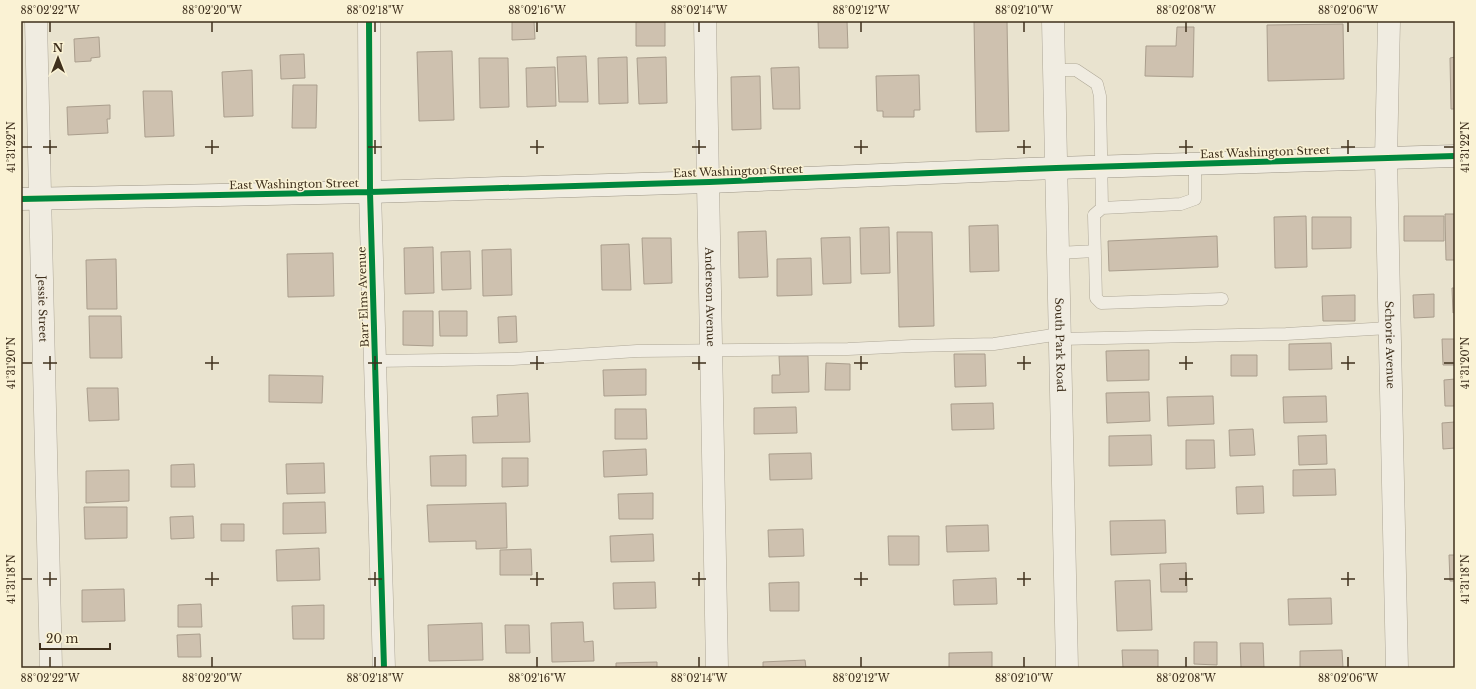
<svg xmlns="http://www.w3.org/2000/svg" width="1476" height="689" font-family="'Libre Baskerville',serif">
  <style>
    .building { fill: #cec1af; stroke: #aa9e8d }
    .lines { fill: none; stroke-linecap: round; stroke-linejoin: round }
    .lane-casing { stroke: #aea797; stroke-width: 13 }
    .street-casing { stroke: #aea797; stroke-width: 23 }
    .secondary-casing { stroke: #9e9788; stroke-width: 23 }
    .lane { stroke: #f0ece1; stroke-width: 12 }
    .street { stroke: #f0ece1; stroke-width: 22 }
    .secondary { stroke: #f0ece1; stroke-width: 22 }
    .cycleway-casing { stroke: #faf2d4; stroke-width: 8 }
    .cycleway { stroke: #00873e; stroke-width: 6 }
    .ticks { fill: none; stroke: #3f301d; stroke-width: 1.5 }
    .labels { text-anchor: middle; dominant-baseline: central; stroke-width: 3; stroke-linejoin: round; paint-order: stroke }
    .street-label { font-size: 11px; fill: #3f301d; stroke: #faf2d4 }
    .neatline { fill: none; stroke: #3f301d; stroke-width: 1.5 }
    .ticks-label { font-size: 10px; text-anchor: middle; fill: #3f301d }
  </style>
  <rect width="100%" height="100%" fill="#e9e3cf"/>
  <path class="building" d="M512 21H534L535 39 512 40Z
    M636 21H665V46H636Z
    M818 21H847L848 48H819Z
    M974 21H1007L1009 131 976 132Z
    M1343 24 1344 79 1268 81 1267 25Z
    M1177 27H1194L1193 77 1145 76 1146 46H1176Z
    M99 37 100 57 91 58V61L75 62 74 39Z
    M452 51 454 120 419 121 417 52Z
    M304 54 305 78 281 79 280 55Z
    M586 56 588 102H559L557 57Z
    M627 57 628 103 599 104 598 58Z
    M666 57 667 103 639 104 637 58Z
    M1455 57V109H1451L1450 58Z
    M479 58H508L509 107 480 108Z
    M555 67 556 106 527 107 526 68Z
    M799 67 800 109H773L771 68Z
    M252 70 253 116 224 117 222 72Z
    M919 75 920 110H914V117H883V111H877L876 76Z
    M760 76 761 129 732 130 731 77Z
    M293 85H317L316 128H292Z
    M143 91H172L174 136 145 137Z
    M110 105V119H107L108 133 68 135 67 107Z
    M1445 214H1455V260H1446Z
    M1306 216 1307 267 1275 268 1274 217Z
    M1404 216H1444V241H1404Z
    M1312 217H1351V248L1312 249Z
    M998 225 999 271 970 272 969 226Z
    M889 227 890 273 861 274 860 228Z
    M766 231 768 277 739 278 738 232Z
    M897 232H932L934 326 899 327Z
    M1217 236 1218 267 1109 271 1108 241Z
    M850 237 851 283 823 284 821 238Z
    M642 238H671L672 283 644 284Z
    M629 244 631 290H602L601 245Z
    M433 247 434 293 405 294 404 248Z
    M511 249 512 295 483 296 482 250Z
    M470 251 471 289 442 290 441 252Z
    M333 253 334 296 288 297 287 254Z
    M811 258 812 295 777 296V259Z
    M116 259 117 309H87L86 260Z
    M1452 288H1455V312L1453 313Z
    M1434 294V317L1414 318 1413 295Z
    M1355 295V321H1323L1322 296Z
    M403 311H433V346L403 345Z
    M439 311H467V336H440Z
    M89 316H121L122 358H90Z
    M516 316 517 342 499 343 498 317Z
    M1442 339H1455V365H1443Z
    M1331 343 1332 369 1289 370V344Z
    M1149 350V380L1107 381 1106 351Z
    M954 354H985L986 386 955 387Z
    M1231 355H1257V376H1231Z
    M779 356H808L809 392 772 393V375H780Z
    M826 363 850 364V390H825Z
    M646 369V395L604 396 603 370Z
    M269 375 323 376 322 403 269 402Z
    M1455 379V406H1445L1444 380Z
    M87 388H118L119 420 89 421Z
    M1149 392 1150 421 1107 423 1106 393Z
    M528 393 530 442 473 443 472 417 498 416 497 395Z
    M1213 396 1214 424 1168 426 1167 397Z
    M1326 396 1327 422 1284 423 1283 397Z
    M993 403 994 429 952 430 951 404Z
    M796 407 797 433 754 434V408Z
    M615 409H646L647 439H615Z
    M1455 422V448L1443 449 1442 423Z
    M1253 429 1255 455 1230 456 1229 430Z
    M1151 435 1152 465 1109 466V436Z
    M1326 435 1327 464 1299 465 1298 436Z
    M1186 440H1214L1215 468 1186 469Z
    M646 449 647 475 604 477 603 451Z
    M811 453 812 479 770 480 769 454Z
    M466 455V486H431L430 456Z
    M502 458H528V486L502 487Z
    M324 463 325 493 287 494 286 464Z
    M194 464 195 487H171V465Z
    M1335 469 1336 495 1293 496V470Z
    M129 470V501L86 503V471Z
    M1263 486 1264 513 1237 514 1236 487Z
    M653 493V519H619L618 494Z
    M325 502 326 533 283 534V503Z
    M506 503 507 548 476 549V541L429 542 427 505Z
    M84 507H127V538L85 539Z
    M193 516 194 538 171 539 170 517Z
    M1165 520 1166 553 1111 555 1110 521Z
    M221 524H244V541H221Z
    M988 525 989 551 947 552 946 526Z
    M803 529 804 556 769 557 768 530Z
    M653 534 654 561 611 562 610 536Z
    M888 536H919V565H889Z
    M319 548 320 580 277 581 276 550Z
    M531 549 532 575H500V550Z
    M1449 555H1455V581H1450Z
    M1186 563 1187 592H1161L1160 564Z
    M996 578 997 604 954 605 953 580Z
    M1150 580 1152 630 1117 631 1115 581Z
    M655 582 656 608 614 609 613 583Z
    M799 582V611H770L769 583Z
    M124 589 125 621 82 622V590Z
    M1331 598 1332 624 1289 625 1288 599Z
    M201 604 202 627H178V605Z
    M324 605V639H293L292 606Z
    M583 622 584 642 593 641 594 661 552 662 551 623Z
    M482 623 483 660 429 661 428 625Z
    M505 625H529L530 653H506Z
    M200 634 201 657H178L177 635Z
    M1194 642H1217V665L1194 664Z
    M1240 643H1263L1264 668H1241Z
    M1122 650H1158V668H1123Z
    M1342 650 1343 668H1300V651Z
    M992 652V668H949V653Z
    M805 660 806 668H763V662Z
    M657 662V668H616V663Z"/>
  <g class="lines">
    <defs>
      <path id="lane" d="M1054 70H1076L1097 84 1100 96 1102 208 1181 204 1195 199V164
        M1102 208 1094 215 1096 298 1101 303 1222 299
        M1058 253 1095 251
        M1060 339 1286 334 1389 328
        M375 361 513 359 637 351 848 349 912 346 994 344 1060 334"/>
      <g id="street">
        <path id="s1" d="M36 21 51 668"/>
        <path d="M369 21 370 192 384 668"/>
        <path id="s2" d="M705 21 717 668"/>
        <path id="s3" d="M1053 21 1067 668"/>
        <path id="s4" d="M1389 21 1386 158 1397 668"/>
      </g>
      <path id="secondary" d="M21 199 370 192 709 182 1056 168 1455 156"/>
    </defs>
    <use href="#lane" class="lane-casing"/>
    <use href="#street" class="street-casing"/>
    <use href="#secondary" class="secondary-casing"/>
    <use href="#lane" class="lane"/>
    <use href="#street" class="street"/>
    <use href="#secondary" class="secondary"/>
    <defs>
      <path id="cycleway" d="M369 21 370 192 384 668
        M21 199 370 192 709 182 1056 168 1455 156"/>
    </defs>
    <use href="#cycleway" class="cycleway-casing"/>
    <use href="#cycleway" class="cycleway"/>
  </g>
  <path class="ticks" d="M50 22V32M212 22V32M375 22V32M537 22V32M699 22V32M861 22V32M1024 22V32M1186 22V32M1348 22V32M50 140V154M212 140V154M375 140V154M537 140V154M699 140V154M861 140V154M1024 140V154M1186 140V154M1348 140V154M22 147H32M43 147H57M205 147H219M368 147H382M530 147H544M692 147H706M854 147H868M1017 147H1031M1179 147H1193M1341 147H1355M1444 147H1454M50 356V370M212 356V370M375 356V370M537 356V370M699 356V370M861 356V370M1024 356V370M1186 356V370M1348 356V370M22 363H32M43 363H57M205 363H219M368 363H382M530 363H544M692 363H706M854 363H868M1017 363H1031M1179 363H1193M1341 363H1355M1444 363H1454M50 572V586M212 572V586M375 572V586M537 572V586M699 572V586M861 572V586M1024 572V586M1186 572V586M1348 572V586M22 579H32M43 579H57M205 579H219M368 579H382M530 579H544M692 579H706M854 579H868M1017 579H1031M1179 579H1193M1341 579H1355M1444 579H1454M50 657V667M212 657V667M375 657V667M537 657V667M699 657V667M861 657V667M1024 657V667M1186 657V667M1348 657V667"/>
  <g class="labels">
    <g class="street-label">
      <text transform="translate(1265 152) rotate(-2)">East Washington Street</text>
      <text transform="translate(738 171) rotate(-2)">East Washington Street</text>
      <text transform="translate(294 184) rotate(-1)">East Washington Street</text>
      <text stroke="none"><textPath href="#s2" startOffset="276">Anderson Avenue</textPath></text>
      <text transform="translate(363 297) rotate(-92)">Barr Elms Avenue</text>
      <text stroke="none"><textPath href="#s1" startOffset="288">Jessie Street</textPath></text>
      <text stroke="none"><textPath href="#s4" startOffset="324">Schorie Avenue</textPath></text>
      <text stroke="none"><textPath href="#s3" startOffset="324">South Park Road</textPath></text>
    </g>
  </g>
  <rect width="1476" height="689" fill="none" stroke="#faf2d4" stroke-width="44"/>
  <g transform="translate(58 58)" stroke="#faf2d4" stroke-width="3" paint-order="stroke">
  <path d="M0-3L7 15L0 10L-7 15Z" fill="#3f301d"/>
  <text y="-6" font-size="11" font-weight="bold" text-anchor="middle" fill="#3f301d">N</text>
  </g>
  <path d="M40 643v6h70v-6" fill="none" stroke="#3f301d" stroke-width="2"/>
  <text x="46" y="643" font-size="12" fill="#3f301d" stroke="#faf2d4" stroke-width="3" paint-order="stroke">20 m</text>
  <rect x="22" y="22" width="1432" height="645" class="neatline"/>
  <g class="ticks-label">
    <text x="50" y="14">88°02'22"W</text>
    <text x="212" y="14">88°02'20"W</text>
    <text x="375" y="14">88°02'18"W</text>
    <text x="537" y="14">88°02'16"W</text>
    <text x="699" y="14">88°02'14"W</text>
    <text x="861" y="14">88°02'12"W</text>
    <text x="1024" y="14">88°02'10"W</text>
    <text x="1186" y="14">88°02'08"W</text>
    <text x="1348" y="14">88°02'06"W</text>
    <text transform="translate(11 147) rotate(-90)" y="4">41°31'22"N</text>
    <text transform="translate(1465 147) rotate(-90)" y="4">41°31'22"N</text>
    <text transform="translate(11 363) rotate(-90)" y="4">41°31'20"N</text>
    <text transform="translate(1465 363) rotate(-90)" y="4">41°31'20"N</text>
    <text transform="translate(11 579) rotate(-90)" y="4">41°31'18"N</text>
    <text transform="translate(1465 579) rotate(-90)" y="4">41°31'18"N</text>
    <text x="50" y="682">88°02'22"W</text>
    <text x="212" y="682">88°02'20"W</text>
    <text x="375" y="682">88°02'18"W</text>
    <text x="537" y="682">88°02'16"W</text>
    <text x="699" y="682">88°02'14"W</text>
    <text x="861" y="682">88°02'12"W</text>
    <text x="1024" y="682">88°02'10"W</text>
    <text x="1186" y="682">88°02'08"W</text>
    <text x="1348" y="682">88°02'06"W</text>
  </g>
</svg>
